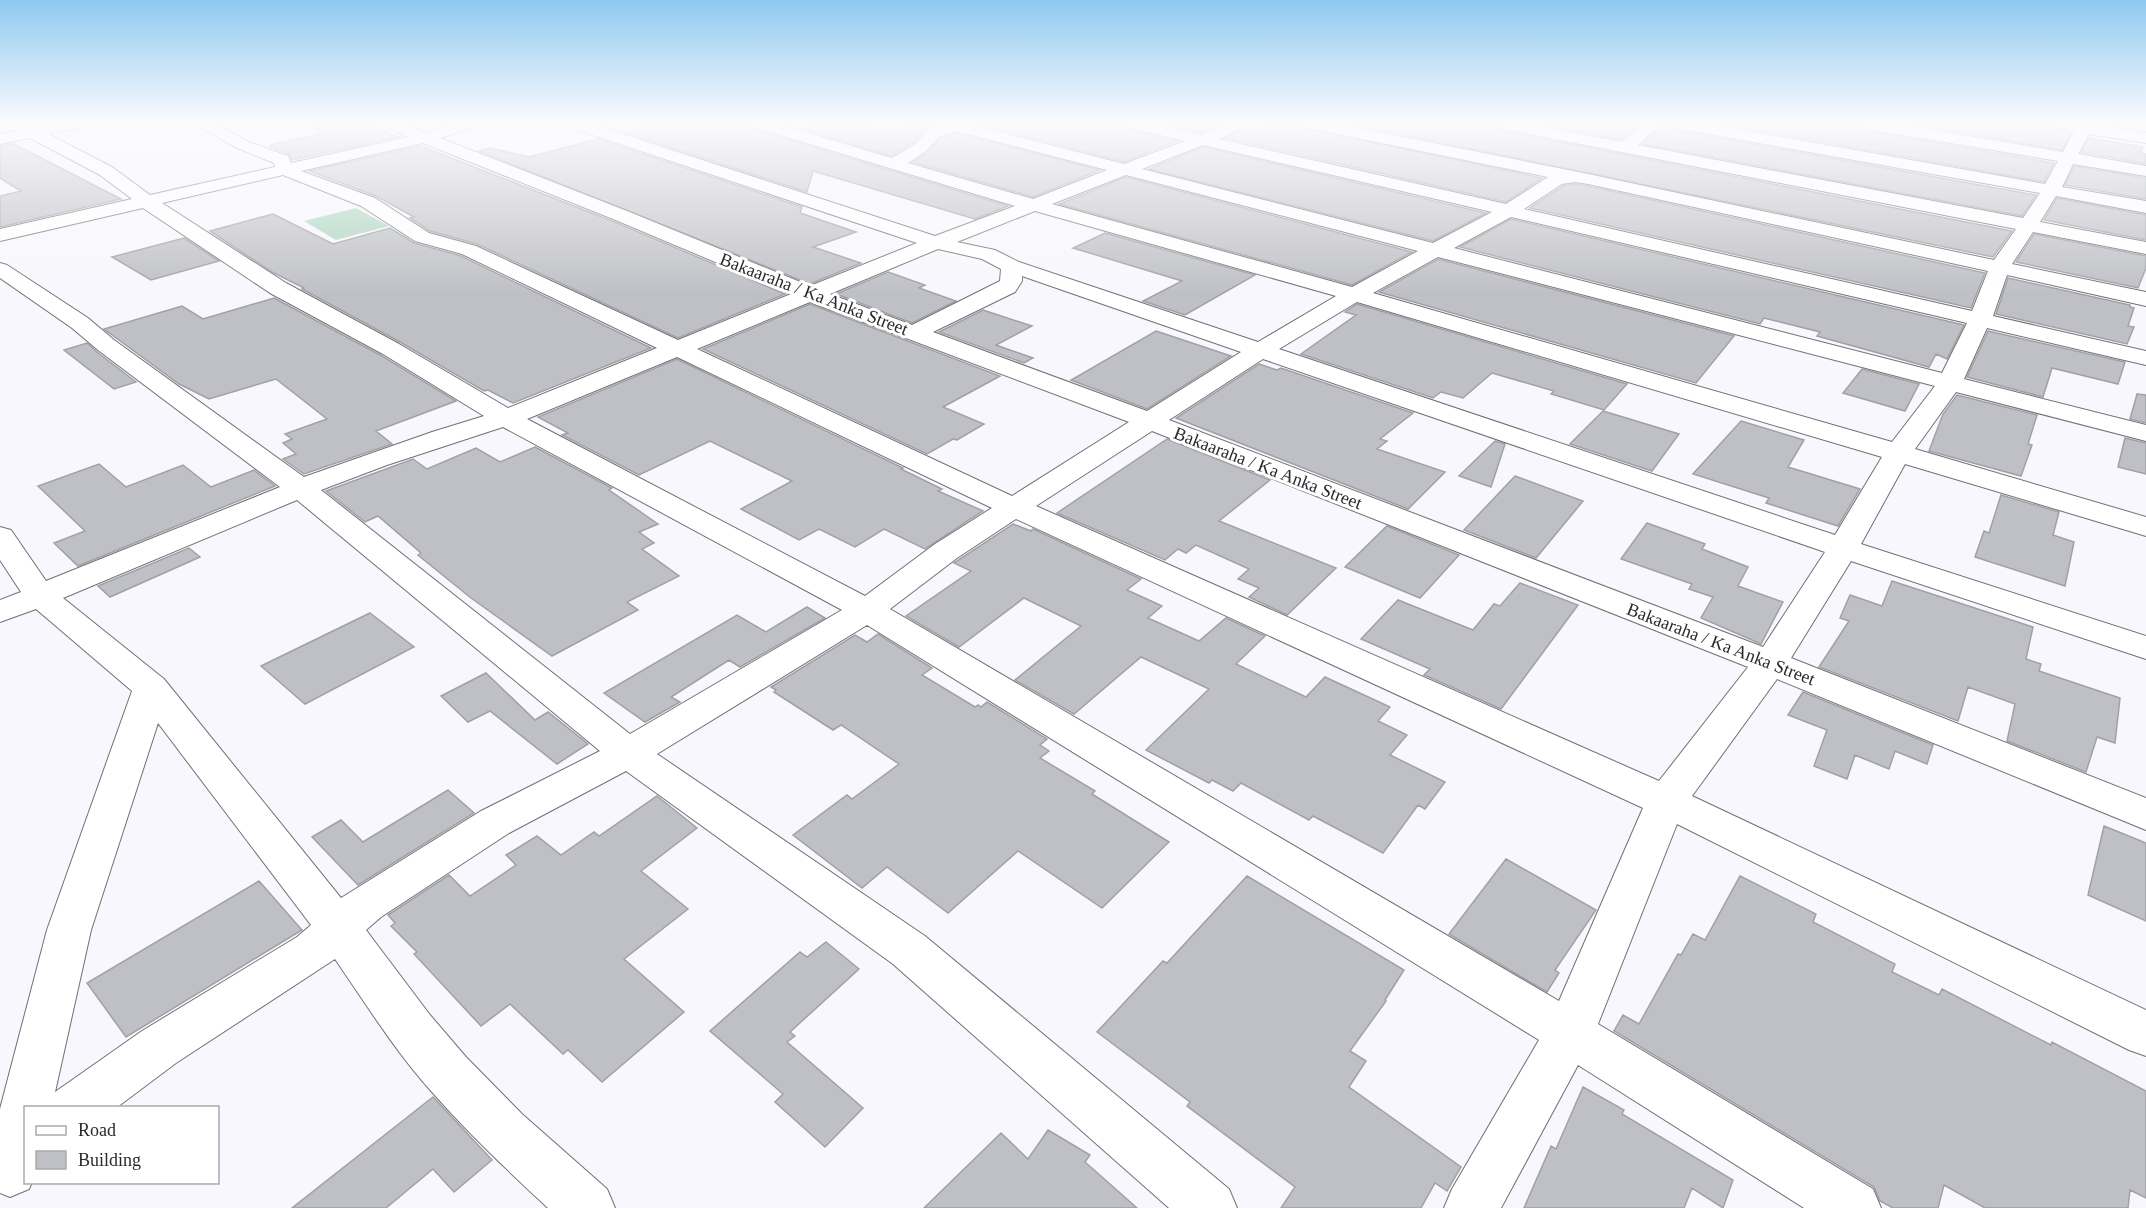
<svg xmlns="http://www.w3.org/2000/svg" width="2146" height="1208" font-family="Georgia,serif">
  <style>
    .green { fill: #add4be }
    .building { fill: #bfc0c5; stroke: #a0a0a6; stroke-width: 1.5 }
    .lines { fill: none; stroke-linecap: round; stroke-linejoin: round }
    .minor-casing { stroke: #707075; stroke-width: 2 }
    .minor { fill: #fff; fill-rule: evenodd }
    .labels { text-anchor: middle; dominant-baseline: central; stroke-width: 6; stroke-linejoin: round; paint-order: stroke }
    .street-label { font-size: 18px; fill: #2a2a2c; stroke: #fff }
  </style>
  <rect width="100%" height="100%" fill="#f7f7fd"/>
  <path class="green" d="M356 208 389 226 336 240 304 221Z"/>
  <path class="building" d="M306 124H366L398 137 292 160 289 154 271 147 270 145 323 133Z
    M652 124H751L753 129 1008 206 975 219 813 171 807 192 624 132Z
    M825 124H857L889 133 914 124H935L925 129 913 143 892 156 804 129Z
    M979 124H1125L1127 129 1177 141 1124 162Z
    M1167 124H1220L1200 133Z
    M1271 124H1285L1542 178 1506 202 1226 138 1243 129 1253 132Z
    M1352 124H1495L1504 131 2012 231 1993 257Z
    M1545 124H1640L1620 140Z
    M1663 124H1671L1680 131 2036 195 2022 216 1643 144Z
    M1724 124H1859L1868 131 2054 163 2044 182Z
    M1914 124H2050L2053 129 2071 133 2062 150Z
    M956 133 1100 170 1033 197 913 162 928 153 940 139Z
    M2089 138 2143 147 2140 153 2146 154V164L2081 152Z
    M598 139 802 207 800 213 856 232 813 247 861 263 810 284 479 151 490 148 529 157Z
    M14 144 121 199 0 227V196L21 191 0 178V146Z
    M421 146 617 223 785 294 678 338 477 244 430 231 410 218 414 217 376 196 309 171Z
    M1203 147 1486 213 1433 241 1149 169Z
    M2074 166 2146 178V199L2065 185Z
    M1126 177 1412 252 1352 285 1059 204Z
    M1575 184 1588 186 1985 273 1971 308 1530 208 1563 186Z
    M2057 198 2146 215V240L2044 220Z
    M273 214 333 244 390 228 414 243 461 256 651 348 513 403 488 390 484 391 400 342 302 289 304 288 272 272 210 231Z
    M1511 219 1964 325 1947 359 1936 354 1929 367 1817 336 1820 332 1764 318 1760 324 1460 247Z
    M1105 233 1255 275 1185 315 1143 301 1182 281 1073 248Z
    M2034 234 2146 256V268L2138 288 2016 262Z
    M184 238 219 261 151 280 112 257Z
    M1438 259 1734 336 1696 383 1379 292Z
    M888 272 925 285 919 288 956 301 912 323 836 294Z
    M2008 278 2130 305V307L2134 308 2128 326 2134 327 2127 344 1996 314Z
    M274 298 382 356 456 401 376 431 392 444 304 474 283 459 296 454 283 443 292 439 285 434 327 419 276 379 209 399 179 384 104 329 182 306 203 319Z
    M810 304 1000 376 943 407 984 424 957 440 953 439 927 454 703 349Z
    M1357 304 1627 384 1604 410 1551 394 1554 391 1492 373 1463 398 1441 392 1433 398 1301 354 1356 315 1345 312Z
    M983 310 1032 326 996 345 1033 358 1024 363 939 332Z
    M1156 331 1231 356 1147 409 1071 380Z
    M1988 331 2125 362 2118 384 2052 368 2043 397 1967 377Z
    M87 343 97 352 136 382 114 389 64 350Z
    M677 359 903 468 901 469 942 489 938 491 983 511 925 549 884 529 855 547 819 529 799 540 741 509 792 481 710 441 639 475 562 435 568 433 538 417Z
    M1259 364 1277 370 1281 368 1413 413 1380 439 1387 441 1377 449 1445 472 1408 509 1176 418Z
    M1862 369 1919 384 1905 411 1843 393Z
    M2137 394 2146 395V423L2130 419Z
    M1957 395 2037 415 2028 444 2032 445 2021 476 1929 451 1943 414Z
    M1603 411 1679 434 1652 471 1570 444Z
    M1741 421 1804 440 1788 467 1860 489 1838 526 1766 503 1769 498 1693 474Z
    M2125 438 2146 443V474L2118 467Z
    M1167 439 1270 480 1219 521 1336 568 1287 615 1249 597 1259 588 1238 579 1249 569 1196 545 1186 553 1178 549 1165 560 1057 513Z
    M1495 441 1505 444 1491 487 1459 476Z
    M535 447 612 488 609 490 658 524 639 532 654 543 642 549 679 576 627 602 638 610 552 656 471 598 418 555 421 553 378 516 365 522 326 491 413 459 427 469 476 448 500 462Z
    M99 464 126 487 183 465 211 487 254 470 275 486 78 566 54 543 85 531 38 486Z
    M1515 476 1583 501 1536 558 1464 530Z
    M2001 495 2059 512 2053 535 2074 542 2065 586 1975 557 1984 531 1989 533Z
    M1647 523 1705 544 1702 549 1748 567 1738 586 1783 602 1761 644 1701 618 1713 597 1689 589 1692 584 1621 559Z
    M1013 524 1031 531 1033 529 1141 579 1127 590 1162 606 1148 618 1199 641 1226 618 1265 636 1236 664 1306 697 1325 677 1390 707 1378 721 1407 735 1390 755 1445 782 1425 809 1418 805 1383 853 1313 816 1309 820 1241 783 1233 791 1212 780 1209 783 1146 750 1209 689 1141 657 1074 714 1015 680 1081 626 1024 598 959 647 906 616 971 571 954 563Z
    M1387 526 1459 555 1420 598 1345 567Z
    M189 548 200 557 110 597 98 586Z
    M1892 581 2033 627 2026 659 2041 664 2039 671 2120 698 2115 743 2097 737 2086 772 2007 741 2015 704 1968 687 1958 721 1819 667 1849 621 1840 618 1850 595 1882 606Z
    M1520 583 1578 605 1501 709 1424 675 1430 669 1361 639 1398 600 1473 630 1494 604 1500 606Z
    M807 607 825 618 740 667 729 660 671 697 680 702 645 722 604 693 737 615 766 632Z
    M370 613 414 647 305 704 261 666Z
    M878 634 932 668 922 675 975 707 978 705 981 707 987 702 1047 739 1040 745 1049 751 1040 758 1095 791 1092 794 1169 842 1102 908 1018 851 948 913 887 867 862 888 793 835 847 795 852 799 899 764 841 725 833 730 774 692 776 690 771 687 855 635 867 642Z
    M486 673 535 720 548 712 588 744 557 764 490 711 468 722 441 696Z
    M1803 692 1933 745 1927 764 1895 751 1889 769 1855 755 1847 779 1814 766 1827 730 1788 715Z
    M448 790 474 813 358 885 312 837 341 820 363 842Z
    M657 796 697 828 641 871 688 909 624 959 684 1012 602 1082 568 1050 563 1054 510 1004 481 1026 414 954 417 952 391 926 395 923 388 915 449 875 470 896 516 865 506 855 537 836 561 855 594 832 599 836Z
    M2104 826 2146 843V921L2088 895Z
    M1506 859 1596 910 1555 970 1559 973 1547 992 1449 934Z
    M1247 876 1404 970 1385 1000 1386 1001 1350 1051 1366 1061 1349 1087 1461 1167 1447 1191 1435 1183 1421 1208H1281L1295 1187 1187 1106 1190 1102 1097 1032 1163 961 1167 963Z
    M1740 876 1816 914 1813 922 1895 964 1892 972 1939 995 1942 989 2051 1045 2052 1042 2146 1091V1198L2130 1190 2128 1208H1985L1944 1185 1938 1208H1893L1880 1201 1874 1187 1614 1031 1623 1015 1639 1024 1678 954 1681 955 1693 934 1705 940Z
    M259 881 302 930 126 1037 87 983Z
    M826 942 859 969 790 1032 795 1036 787 1042 863 1108 825 1147 775 1102 783 1094 710 1031 800 952 807 957Z
    M1583 1087 1624 1110 1622 1114 1733 1180 1723 1208 1692 1188 1684 1208H1524L1551 1146 1556 1149Z
    M433 1097 492 1160 454 1192 433 1169 386 1208H292Z
    M1048 1130 1090 1155 1085 1162 1137 1208H924L1001 1133 1028 1159Z"/>
  <g class="lines">
    <defs>
      <path id="minor" d="M17 124H33L36 127 50 124H83L82 127 48 134 112 167 150 195 275 167 274 163 237 148 194 124H214L249 142 288 156 291 163 408 137 382 124H404L425 133 452 124H477L476 127 440 138 632 213 810 286 917 243 569 127 568 124H592L935 236 1015 206 754 127 753 124H778L892 158 914 145 927 131 941 124H968L1124 164 1185 141 1128 127 1127 124H1156L1200 135 1227 124H1249L1219 139 1506 204 1548 177 1313 129 1306 124H1338L1588 174 1994 260 2016 229 1504 129 1497 124H1531L1621 142 1644 124H1661L1638 145 2023 218 2040 193 1680 129 1673 124H1709L2045 184 2058 161 1868 129 1861 124H1898L2063 152 2074 131 2053 127 2052 124H2094L2146 133V143L2089 134 2078 154 2146 166V176L2073 164 2062 187 2146 201V213L2056 196 2040 222 2146 242V254L2033 232 2012 264 2146 292V306L2007 275 1993 316 2146 351V365L1987 328 1964 379 2146 425V441L1956 392 1915 449 2146 517V536L1905 464 1861 544 2146 636V659L1851 561 1791 658 2146 798V830L1777 679 1692 796 2146 1010V1056L2129 1050 1677 824 1598 1024 1873 1189 1881 1208H1804L1578 1065 1501 1208H1444L1452 1189 1539 1040 867 625 657 754 925 936 1229 1189 1237 1208H1169L893 964 626 771 509 833 381 917 366 930 430 1015 466 1057 522 1114 607 1189 615 1208H548C508 1171 468 1133 432 1092 395 1051 366 1004 335 959L176 1063 116 1108H26V1182H32L29 1189 10 1197 0 1193V1109L47 930 132 691 36 609 0 622V600L21 592 0 560V527L11 530 46 581 280 487 98 350 72 328 0 278V263L7 265 88 318 114 340 304 477 432 432 484 416 383 354 270 293 143 208 0 241V229L132 199 100 175 30 138 0 144V134L21 130ZM956 131 1107 170 1033 199 908 163 926 151 939 137ZM423 143 618 221 791 294 678 340 476 246 429 233 375 198 301 171ZM1203 145 1492 212 1433 243 1142 169ZM283 175 361 206 415 241 462 254 657 348 508 408 399 344 286 283 162 203ZM1126 175 1418 251 1352 287 1052 204ZM1575 182 1588 184 1988 271 1972 311 1524 209 1562 184ZM1035 211 1336 296 1258 342 1019 262 995 250 957 242ZM1511 217 1967 323 1942 373 1454 248ZM938 249 982 259 1001 269 1000 281 912 325 830 294ZM1438 257 1935 386 1892 442 1373 293ZM1022 276 1241 352 1147 411 933 332 1015 292 1022 281ZM810 302 1129 422 1012 496 697 349ZM1357 302 1882 457 1835 535 1279 349ZM677 357 992 508 935 544 865 596 527 419ZM1263 359 1825 552 1763 647 1169 420ZM503 427 842 610 630 734 321 490 387 465ZM1152 431 1748 667 1659 781 1036 506ZM297 500 600 751 481 811 341 898 164 679 63 598ZM1016 519 1643 808 1559 1001 890 609 957 558ZM158 723 311 925 297 937 142 1031 55 1092 91 930Z"/>
    </defs>
    <use href="#minor" class="minor-casing"/>
    <use href="#minor" class="minor"/>
  </g>
  <linearGradient id="sky" x2="0" y2="1"><stop stop-color="#8fc9f0"/><stop offset="0.42" stop-color="#fbfbfe"/><stop offset="1" stop-color="#fbfbfe" stop-opacity="0"/></linearGradient>
  <rect width="2146" height="294" fill="url(#sky)"/>
  <g class="labels">
    <g class="street-label">
      <text transform="translate(814 294) rotate(21)">Bakaaraha / Ka Anka Street</text>
      <text transform="translate(1268 468) rotate(21)">Bakaaraha / Ka Anka Street</text>
      <text transform="translate(1721 644) rotate(21)">Bakaaraha / Ka Anka Street</text>
    </g>
  </g>
  <rect x="24" y="1106" width="195" height="78" fill="#ffffff" stroke="#aaaaab" stroke-width="1.5"/>
  <rect x="36" y="1126" width="30" height="9" fill="#ffffff" stroke="#aaaaab" stroke-width="1.5"/>
  <text x="78" y="1136" font-size="18" fill="#2a2a2c">Road</text>
  <rect x="36" y="1151" width="30" height="18" fill="#bfc0c5" stroke="#aaaaab" stroke-width="1.5"/>
  <text x="78" y="1166" font-size="18" fill="#2a2a2c">Building</text>
</svg>
